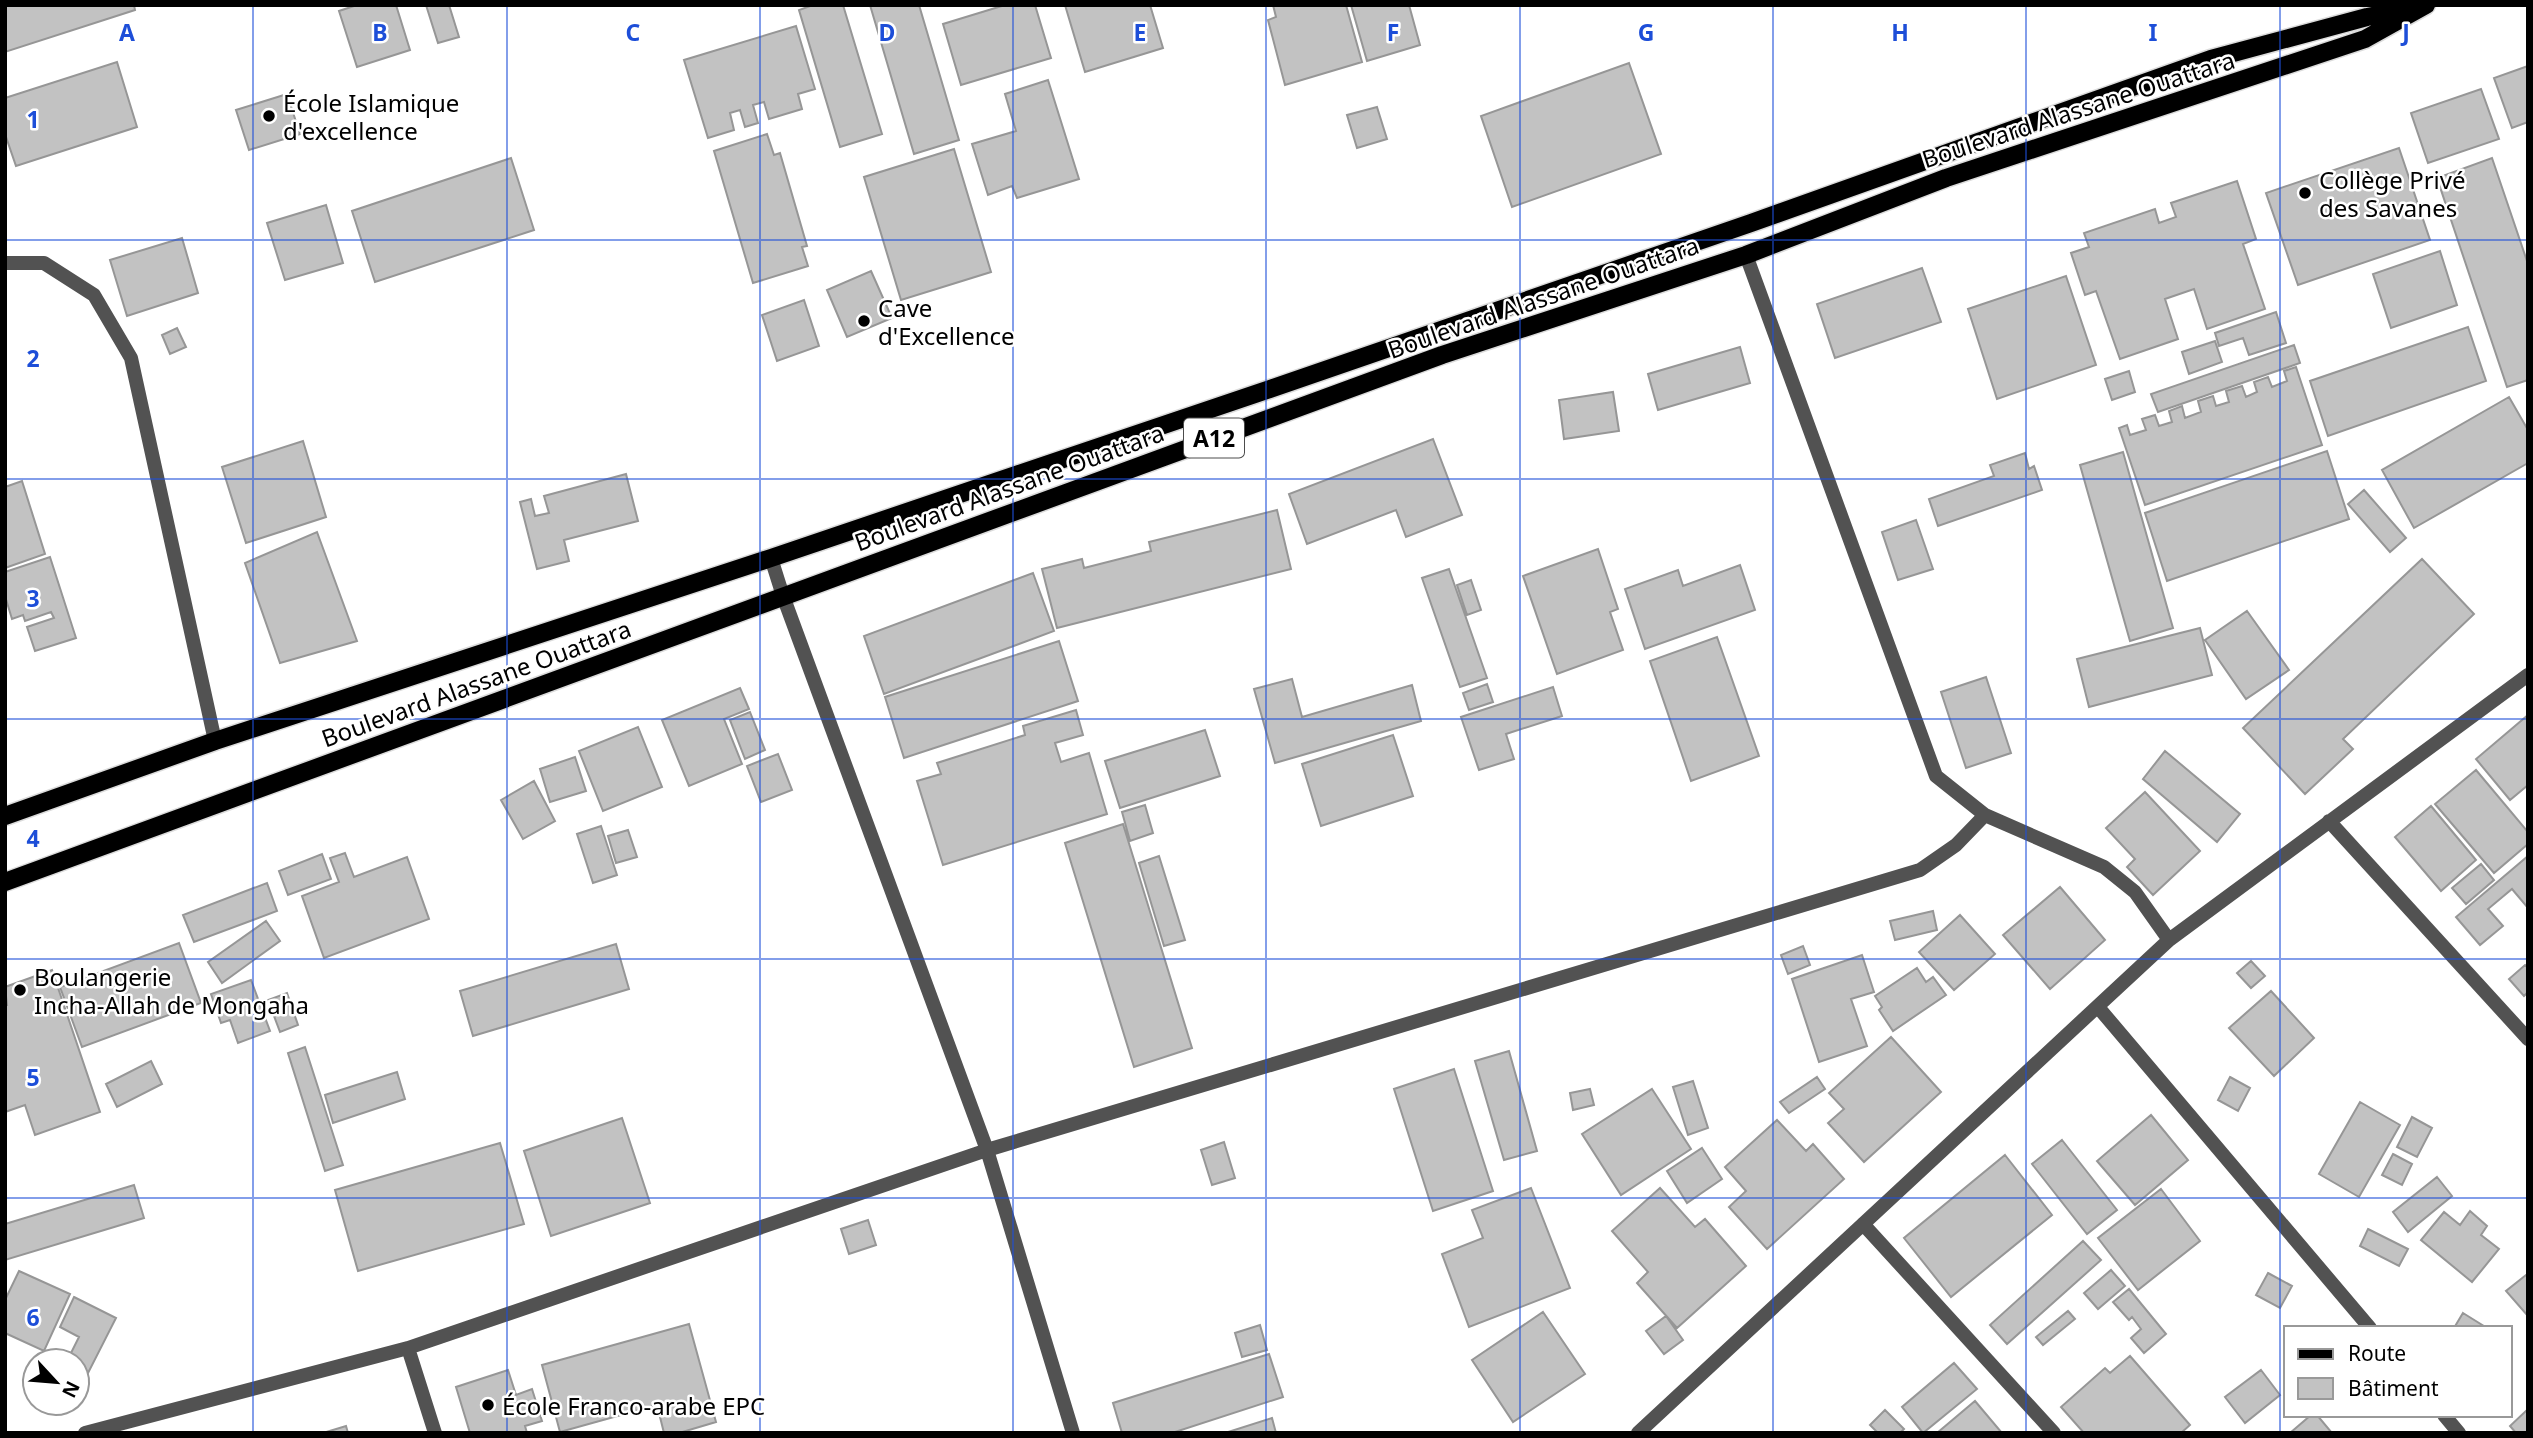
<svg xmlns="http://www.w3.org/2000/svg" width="2533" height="1438" font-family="'Noto Sans',sans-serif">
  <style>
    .building { fill: #c2c2c2; stroke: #969696; stroke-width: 2 }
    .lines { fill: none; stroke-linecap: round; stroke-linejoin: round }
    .primary-casing { stroke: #dbdbdb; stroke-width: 21 }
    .street { stroke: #525252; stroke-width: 14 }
    .primary { stroke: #000; stroke-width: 18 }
    .grid { fill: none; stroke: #1d4ed8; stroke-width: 2; stroke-opacity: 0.55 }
    .poi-dot { fill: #000; stroke: #fff; stroke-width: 2.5 }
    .labels { text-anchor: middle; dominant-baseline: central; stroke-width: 5; stroke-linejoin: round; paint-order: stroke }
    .shield { fill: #fff; stroke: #4c4c4c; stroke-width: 2 }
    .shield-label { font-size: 23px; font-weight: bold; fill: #000 }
    .poi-label { font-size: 24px; fill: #000; stroke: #fff; text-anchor: start }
    .street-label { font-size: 24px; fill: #000; stroke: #fff }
    .grid-label { font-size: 23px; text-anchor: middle; font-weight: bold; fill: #1d4ed8; stroke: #fff; stroke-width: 5; stroke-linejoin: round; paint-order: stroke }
  </style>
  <rect width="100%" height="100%" fill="#fff"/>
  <path class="building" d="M5 5H134L135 10 5 52Z
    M357 5H396L410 50 357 67 339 11Z
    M426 5H449L459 37 438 43Z
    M813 5H843L882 134 840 147 799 10Z
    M870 5H919L959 140 914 154Z
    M1005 5H1035L1051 58 961 85 943 24Z
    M1065 5H1150L1163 48 1085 72Z
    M1273 5H1346L1362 62 1285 85 1268 20 1276 17Z
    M1351 5H1409L1420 45 1367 61Z
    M796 26 815 89 798 94 802 109 769 119 764 102 753 105 758 123 745 127 740 110 730 113 734 130 708 138 684 60Z
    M117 62 137 127 16 166 5 134V98Z
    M1629 63 1661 154 1512 207 1481 116Z
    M2528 66V122L2512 128 2494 78Z
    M1048 80 1079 179 1017 198 1012 186 988 195 972 144 1016 131 1005 94Z
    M2481 89 2499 139 2428 163 2411 113Z
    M287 94 300 134 249 150 236 110Z
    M1377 107 1387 139 1357 148 1347 115Z
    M767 134 774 155 780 153 807 246 802 247 808 266 753 283 714 151Z
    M2399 148 2430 240 2298 285 2266 193Z
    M954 149 991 272 901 300 864 177Z
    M511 158 534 230 375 282 352 211Z
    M2492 158 2528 264V380L2507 387 2437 178Z
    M2237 181 2256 239 2243 244 2265 309 2207 329 2194 289 2165 299 2178 339 2120 359 2096 291 2085 295 2071 253 2089 247 2084 233 2155 209 2159 223 2176 217 2171 203Z
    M326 205 343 263 285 280 267 223Z
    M182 238 198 293 127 316 110 260Z
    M2440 251 2457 305 2391 328 2373 274Z
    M1922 268 1941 322 1835 358 1817 304Z
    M871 271 892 318 847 337 827 290Z
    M2066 276 2096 365 1997 399 1968 309Z
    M804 300 819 346 777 361 762 315Z
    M2276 312 2286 343 2249 355 2243 338 2219 346 2215 333Z
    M2468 327 2486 381 2328 436 2310 381Z
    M177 328 186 347 170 354 162 335Z
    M2215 341 2222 362 2189 374 2182 352Z
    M2294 345 2300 363 2158 412 2151 394Z
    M1740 347 1750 383 1658 410 1648 374Z
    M2296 367 2322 445 2145 505 2119 428 2127 425 2130 435 2146 430 2142 419 2155 415 2159 426 2172 422 2169 411 2182 406 2185 418 2201 412 2198 401 2213 396 2216 406 2229 402 2226 391 2242 386 2246 397 2257 392 2254 382 2268 377 2272 387 2287 381 2284 371Z
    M2129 371 2135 392 2112 400 2105 379Z
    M1613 392 1619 431 1564 439 1559 400Z
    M2509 397 2528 430V463L2414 528 2382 470Z
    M1433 439 1462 515 1406 537 1396 510 1307 544 1289 494Z
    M303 441 326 517 246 543 222 467Z
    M2327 451 2349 519 2167 581 2145 513Z
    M2123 452 2173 628 2130 641 2080 465Z
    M2025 453 2029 469 2034 466 2042 490 1938 526 1929 499 1994 476 1990 465Z
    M626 474 638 521 564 540 569 561 537 569 520 502 531 499 535 516 549 513 544 496Z
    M22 481 45 554 5 568V487Z
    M2364 490 2406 538 2390 552 2348 504Z
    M1277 510 1291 569 1057 628 1042 569 1082 559 1084 568 1151 551 1149 542Z
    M1916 520 1933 569 1898 580 1882 532Z
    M317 532 357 641 280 663 245 563Z
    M1598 549 1618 609 1610 612 1623 650 1557 674 1523 576Z
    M50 557 76 638 35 651 27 627 54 618 51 612 25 621 23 615 12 619 5 596V572Z
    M2422 559 2474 614 2343 739 2353 749 2305 794 2243 728Z
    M1740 565 1755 610 1645 649 1625 589 1678 570 1683 586Z
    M1449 569 1487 678 1460 687 1422 578Z
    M1033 573 1054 631 884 694 864 636Z
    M1471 580 1481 610 1467 615 1457 585Z
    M2247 611 2289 670 2246 699 2205 640Z
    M2200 628 2212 675 2089 707 2077 659Z
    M1717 637 1759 756 1691 781 1650 661Z
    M1059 641 1078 701 904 758 885 697Z
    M1986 677 2011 753 1966 768 1941 692Z
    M1292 679 1302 717 1412 685 1421 721 1275 763 1254 689Z
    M1487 684 1493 702 1469 710 1463 693Z
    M1553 687 1562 716 1506 734 1514 759 1479 770 1461 717Z
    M740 688 749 709 724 719 742 764 689 786 662 720Z
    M1076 710 1083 735 1055 743 1061 762 1089 753 1107 814 943 865 917 781 941 774 937 763 1025 735 1023 726Z
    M750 712 765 750 745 759 730 720Z
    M2528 715V785L2510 800 2476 759Z
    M638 727 662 787 603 811 579 751Z
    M1205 730 1220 776 1120 808 1105 761Z
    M1393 735 1413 796 1321 826 1302 764Z
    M2165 751 2240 814 2217 842 2143 779Z
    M778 754 792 790 761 802 747 766Z
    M575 757 586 791 550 802 540 769Z
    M2476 770 2528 832V844L2494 873 2435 804Z
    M534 781 555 821 523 839 501 800Z
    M2145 792 2200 851 2153 895 2127 867 2135 859 2106 828Z
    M1145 805 1153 833 1130 841 1122 812Z
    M2431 806 2476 860 2441 891 2395 837Z
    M1123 824 1192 1048 1134 1067 1065 843Z
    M601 826 617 875 593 883 577 834Z
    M628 830 637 857 616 863 608 836Z
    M345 853 354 877 407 857 429 919 324 958 302 896 339 882 330 858Z
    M322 854 331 879 288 895 279 871Z
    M1159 856 1185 940 1164 946 1139 863Z
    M2528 856V908L2512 889 2488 909 2503 926 2480 945 2456 917Z
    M2481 864 2494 880 2466 904 2452 888Z
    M267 883 277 911 194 942 183 915Z
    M2060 887 2105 940 2050 989 2003 935Z
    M1933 911 1937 930 1895 940 1890 921Z
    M1960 915 1995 954 1954 990 1919 952Z
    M266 921 280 941 222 983 208 962Z
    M179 943 201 1003 82 1047 60 987Z
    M616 944 629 989 473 1036 460 991Z
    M1803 946 1810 965 1788 974 1781 955Z
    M1862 955 1874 992 1851 999 1867 1046 1819 1062 1792 979Z
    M2251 961 2265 976 2251 988 2237 973Z
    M2525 965 2528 968V992L2524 996 2509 979Z
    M1917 968 1926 982 1933 977 1946 995 1893 1031 1879 1010 1882 1007 1875 996Z
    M52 970 100 1112 35 1135 25 1105 5 1112V1005H7L5 987Z
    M251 980 270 1031 238 1043 230 1020 221 1023 211 994Z
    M2271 991 2314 1038 2274 1076 2229 1028Z
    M287 993 298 1025 280 1032 268 1000Z
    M1891 1037 1941 1092 1864 1162 1828 1123 1844 1109 1829 1093Z
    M305 1047 343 1165 325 1171 288 1053Z
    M1509 1051 1537 1151 1504 1160 1475 1061Z
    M151 1061 162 1084 117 1107 106 1084Z
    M1454 1069 1493 1191 1433 1211 1394 1089Z
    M397 1072 405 1099 333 1123 325 1095Z
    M1817 1077 1825 1089 1789 1113 1780 1102Z
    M2230 1077 2250 1088 2238 1111 2218 1100Z
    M1693 1081 1708 1128 1688 1135 1673 1087Z
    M1590 1089 1594 1105 1573 1110 1570 1093Z
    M1652 1089 1691 1149 1621 1195 1582 1134Z
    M2360 1102 2400 1125 2359 1197 2319 1174Z
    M2151 1115 2188 1160 2135 1205 2097 1161Z
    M2412 1117 2432 1128 2417 1157 2397 1147Z
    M622 1118 650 1203 551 1236 524 1151Z
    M1777 1120 1806 1151 1813 1144 1844 1179 1767 1249 1729 1207 1746 1191 1725 1167Z
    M2062 1140 2117 1210 2087 1234 2032 1164Z
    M1224 1142 1235 1178 1212 1185 1201 1150Z
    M500 1143 524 1224 358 1271 335 1190Z
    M1702 1148 1722 1179 1687 1203 1667 1171Z
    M2393 1154 2412 1164 2402 1185 2382 1175Z
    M2005 1155 2052 1215 1951 1297 1904 1238Z
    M2437 1177 2452 1196 2408 1232 2393 1212Z
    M134 1185 144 1218 5 1260V1224Z
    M1531 1188 1570 1288 1469 1327 1442 1254 1483 1238 1472 1210Z
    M1660 1188 1695 1227 1705 1219 1746 1266 1677 1328 1637 1283 1648 1272 1612 1231Z
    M2161 1189 2200 1241 2138 1290 2098 1238Z
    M2470 1211 2487 1226 2481 1235 2499 1249 2472 1282 2421 1240 2444 1212 2460 1225Z
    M868 1220 876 1245 849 1254 841 1229Z
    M2368 1229 2408 1249 2399 1266 2360 1246Z
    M2083 1241 2101 1260 2007 1344 1990 1325Z
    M2111 1270 2125 1286 2098 1309 2084 1293Z
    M19 1271 70 1294 44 1351 5 1333V1300Z
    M2268 1273 2292 1286 2280 1308 2256 1295Z
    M2526 1275 2528 1277V1316L2506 1291Z
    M2129 1289 2166 1334 2144 1353 2131 1338 2141 1329 2132 1317 2129 1320 2113 1302Z
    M74 1297 116 1318 85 1379 77 1375V1361H67L79 1337 60 1327Z
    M2068 1311 2075 1319 2043 1345 2036 1337Z
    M1543 1312 1585 1374 1513 1422 1472 1360Z
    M2463 1313 2487 1328H2454Z
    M1666 1316 1683 1340 1664 1354 1646 1331Z
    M689 1324 716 1422 679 1433H664L657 1405 560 1432 542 1365Z
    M1260 1325 1267 1350 1242 1357 1235 1333Z
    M1269 1354 1283 1397 1172 1433H1122L1113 1403Z
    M2130 1356 2190 1425 2181 1433H2084L2061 1407 2105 1368 2110 1373Z
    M1954 1363 1977 1389 1923 1433 1902 1407Z
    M508 1370 516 1395 532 1389 542 1421 525 1426 527 1433H470L456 1387Z
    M2261 1370 2280 1395 2245 1423 2225 1397Z
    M1975 1401 2002 1433H1937Z
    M2528 1409V1433H2516L2510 1426Z
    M1885 1410 1904 1429 1900 1433H1878L1870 1425Z
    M2311 1415H2317L2332 1433H2290Z
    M1272 1418 1276 1433H1225Z
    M346 1426 348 1433H323Z"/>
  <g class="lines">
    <defs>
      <path id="primary" d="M5 816 215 741 771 558 1270 389 1751 223 2211 59 2367 17 2408 9
        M5 882 1442 355 1746 255 1946 178 2365 39 2426 5"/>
    </defs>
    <use href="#primary" class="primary-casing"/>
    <path class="street" d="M1746 255 1936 776 1985 815 2104 867 2135 892 2169 940
      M5 263H44L94 295 131 358 215 741
      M771 558 783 596 987 1150 1073 1433
      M2329 821 2528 1039
      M2098 1007 2370 1328
      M1863 1224 2054 1433
      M408 1348 435 1433
      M2444 1415 2459 1433
      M85 1433 408 1348 987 1150 1920 870 1956 845 1985 815
      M1638 1433 2169 940 2528 675"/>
    <use href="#primary" class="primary"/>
  </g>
  <path class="grid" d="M253 5V1433M507 5V1433M760 5V1433M1013 5V1433M1266 5V1433M1520 5V1433M1773 5V1433M2026 5V1433M2280 5V1433M5 240H2528M5 479H2528M5 719H2528M5 959H2528M5 1198H2528"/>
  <g class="poi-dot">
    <circle cx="269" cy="116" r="7"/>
    <circle cx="2305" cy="193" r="7"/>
    <circle cx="864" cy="321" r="7"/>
    <circle cx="20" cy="990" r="7"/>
    <circle cx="488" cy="1405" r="7"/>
  </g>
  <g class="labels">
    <rect class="shield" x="1184" y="418.5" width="60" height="39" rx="5"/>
    <g class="shield-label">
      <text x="1214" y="438">A12</text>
    </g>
    <g class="poi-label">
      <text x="283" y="102">École Islamique<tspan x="283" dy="28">d'excellence</tspan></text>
      <text x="2319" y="179">Collège Privé<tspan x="2319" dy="28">des Savanes</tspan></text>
      <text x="878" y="307">Cave<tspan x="878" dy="28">d'Excellence</tspan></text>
      <text x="34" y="976">Boulangerie<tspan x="34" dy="28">Incha-Allah de Mongaha</tspan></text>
      <text x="502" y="1405">École Franco-arabe EPC</text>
    </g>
    <g class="street-label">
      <text transform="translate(2078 109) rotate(-18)">Boulevard Alassane Ouattara</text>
      <text transform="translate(1543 297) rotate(-19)">Boulevard Alassane Ouattara</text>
      <text transform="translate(1009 487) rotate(-20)">Boulevard Alassane Ouattara</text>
      <text transform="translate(476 683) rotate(-20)">Boulevard Alassane Ouattara</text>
    </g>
  </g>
  <g class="grid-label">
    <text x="127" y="41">A</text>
    <text x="380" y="41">B</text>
    <text x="633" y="41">C</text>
    <text x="887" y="41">D</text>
    <text x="1140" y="41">E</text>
    <text x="1393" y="41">F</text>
    <text x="1646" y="41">G</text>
    <text x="1900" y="41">H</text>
    <text x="2153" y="41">I</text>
    <text x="2406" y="41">J</text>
    <text x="33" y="128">1</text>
    <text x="33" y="367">2</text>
    <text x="33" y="607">3</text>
    <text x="33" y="847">4</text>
    <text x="33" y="1086">5</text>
    <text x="33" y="1326">6</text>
  </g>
  <rect width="2533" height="1438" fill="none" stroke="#000000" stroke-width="14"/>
  <rect x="2284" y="1326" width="228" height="91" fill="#ffffff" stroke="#999999" stroke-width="2"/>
  <rect x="2298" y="1349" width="35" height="10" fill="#000000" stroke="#999999" stroke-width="2"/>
  <text x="2348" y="1361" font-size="21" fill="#000000">Route</text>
  <rect x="2298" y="1378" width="35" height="21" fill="#c2c2c2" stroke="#999999" stroke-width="2"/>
  <text x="2348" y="1396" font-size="21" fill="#000000">Bâtiment</text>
  <g transform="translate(56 1382) rotate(116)"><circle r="33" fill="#ffffff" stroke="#999999" stroke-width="2"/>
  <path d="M0-5L12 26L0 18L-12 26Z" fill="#000000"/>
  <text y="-10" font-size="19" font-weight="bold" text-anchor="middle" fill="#000000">N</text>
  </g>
</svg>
